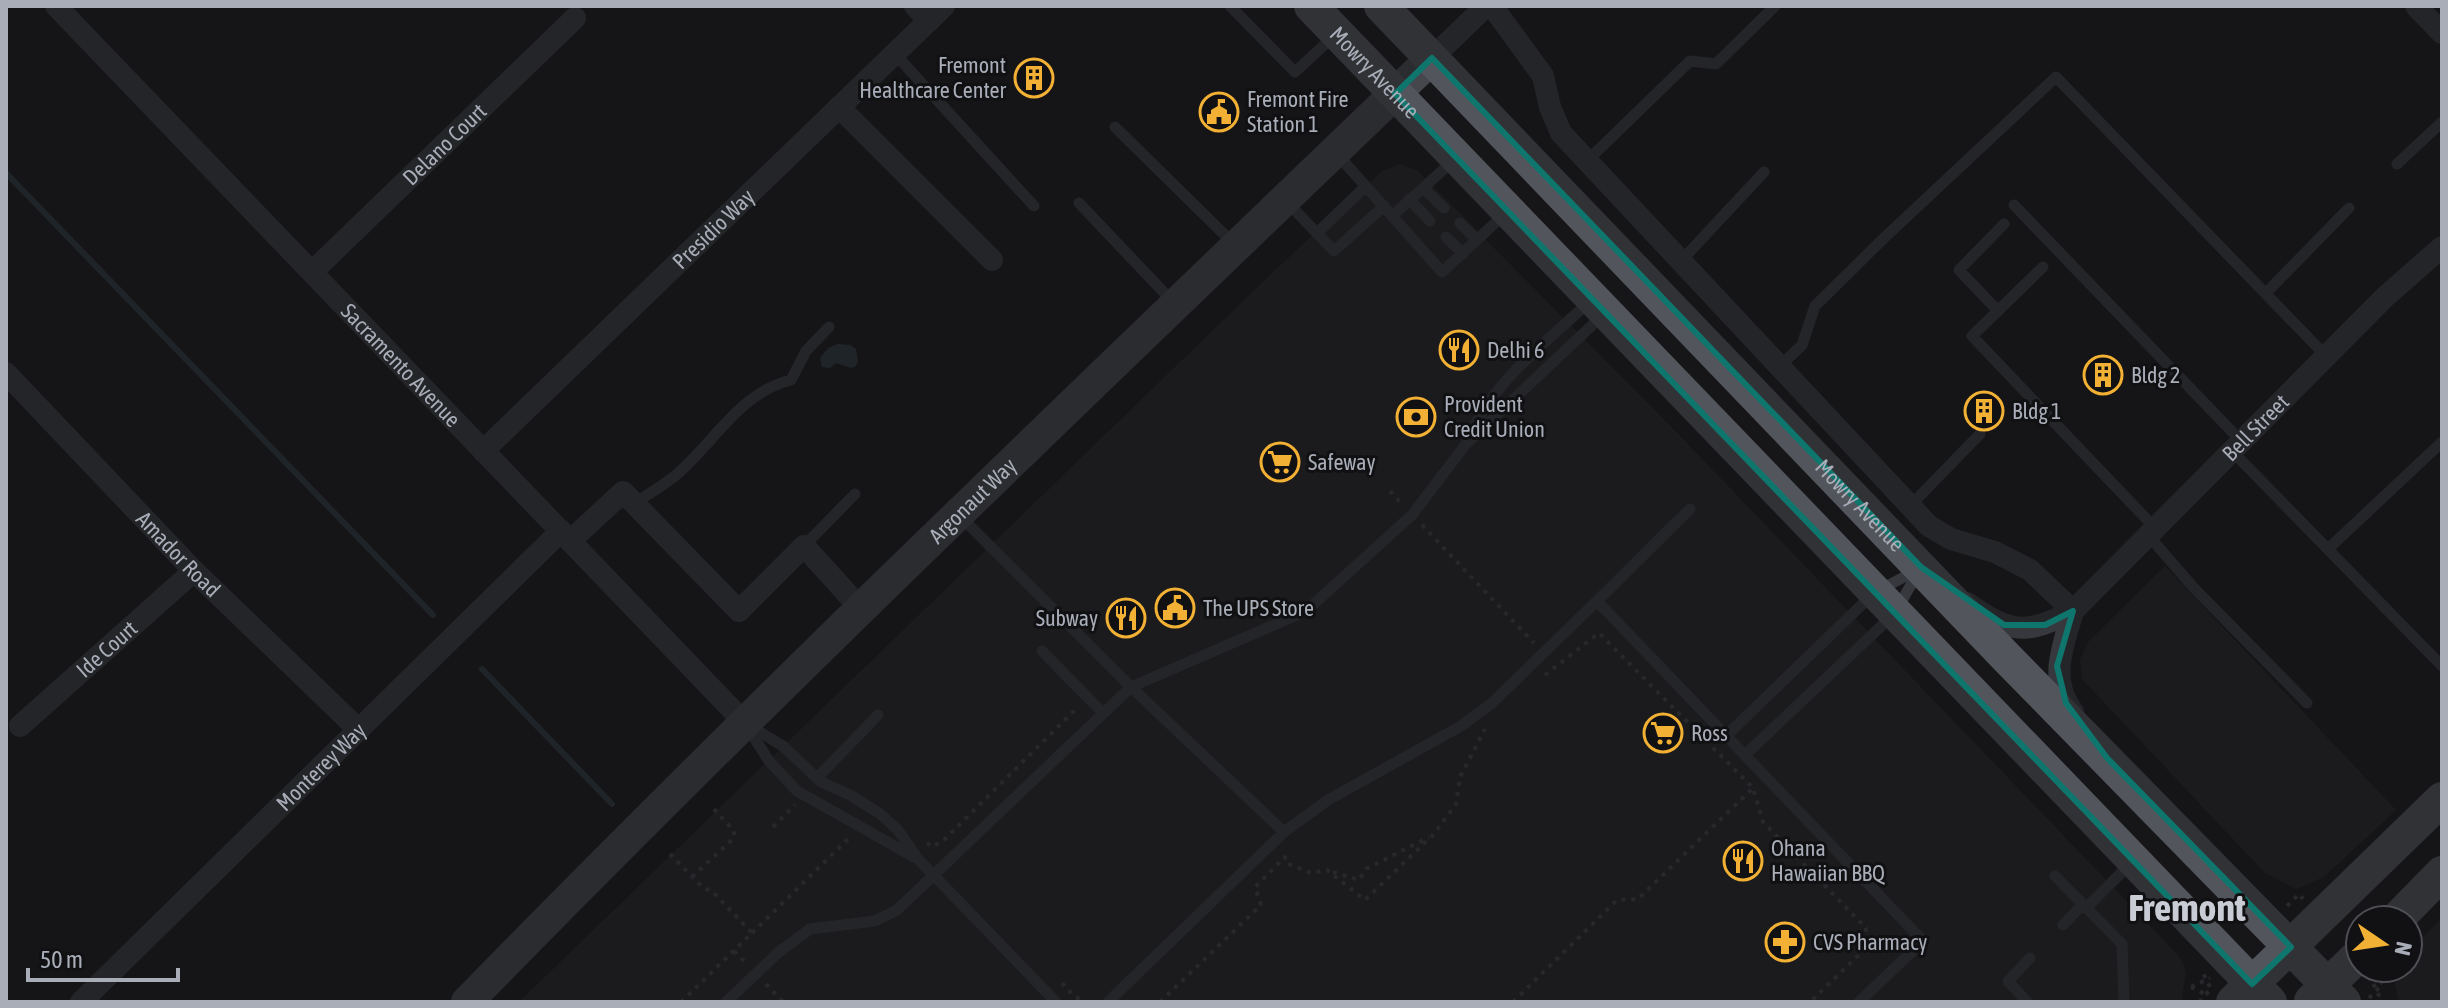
<svg xmlns="http://www.w3.org/2000/svg" width="2448" height="1008" font-family="'Asap Condensed',sans-serif">
  <style>
    .built { fill: #222225 }
    .water { fill: #2c353c }
    .lines { fill: none; stroke-linecap: round; stroke-linejoin: round }
    .stream { stroke: #2c353c; stroke-width: 6 }
    .path { stroke: #3d3f44; stroke-width: 4; stroke-dasharray: 4 6; stroke-linecap: butt }
    .lane { stroke: #37383d; stroke-width: 11 }
    .street { stroke: #37383d; stroke-width: 22 }
    .secondary { stroke: #45474d; stroke-width: 32 }
    .primary { stroke: #53555c; stroke-width: 34 }
    .marked { fill: none; stroke: #0f766e; stroke-width: 6; stroke-linejoin: round }
    .labels { text-anchor: middle; dominant-baseline: central; stroke-width: 6; stroke-linejoin: round; paint-order: stroke }
    .poi-label { font-size: 22px; fill: #a8adb8; stroke: #111113; text-anchor: start }
    .street-label { font-size: 22px; fill: #a8adb8; stroke: #111113 }
    .town-label { font-size: 38px; font-weight: bold; fill: #c9ccd4; stroke: #111113 }
  </style>
  <rect width="100%" height="100%" fill="#161618"/>
  <path class="built" d="M1399 164 1417 170 1685 441 2177 954 2183 963 2186 973 2181 1002H519L1273 272 1381 172Z
    M2165 566 2396 810 2324 877 2296 889 2265 873 2082 679 2080 660 2088 642Z
    M2442 918V1002H2399L2394 979 2397 968H2408V951Z"/>
  <path class="water" d="M838 344 850 345 856 349 858 361 856 366 851 368 836 363 830 368 822 367 820 358 828 348Z"/>
  <g class="lines">
    <path class="stream" d="M6 173 433 615
      M482 669 612 804"/>
    <path class="path" d="M1390 491 1402 504
      M1422 525 1534 643
      M1545 675 1599 633 1753 788 1763 822 1866 928 1865 949 1810 1002
      M773 827 795 805
      M927 843 932 847 943 841 1077 708
      M670 854 703 888 712 891 752 933 681 1002
      M1333 872 1359 880 1366 869 1429 837
      M692 877 734 838V831L713 808
      M2287 906 2299 894 2303 899
      M752 933 850 837
      M1865 939 1903 940
      M734 951 746 963
      M2377 975 2373 983 2382 1002
      M1062 983 1075 997 1085 1001
      M766 984 783 1002
      M2191 987 2210 978
      M2191 987 2207 995
      M2369 998 2383 984 2376 975
      M1160 1002 1261 905 1255 887 1285 857 1286 863 1311 873 1327 870 1365 900 1433 835 1456 804 1460 777 1485 729
      M1513 1002 1617 900 1638 899 1752 789
      M2199 1002 2211 989 2203 973"/>
    <path class="lane" d="M1230 6 1295 72 1335 35
      M895 54 1034 206
      M1115 127 1234 244
      M1337 154 1442 272 1507 212
      M1587 161 1690 61 1716 64 1775 6
      M2397 164 2442 122
      M1423 188 1444 208
      M1409 199 1430 221
      M1286 201 1334 251 1384 206
      M1079 203 1173 302
      M2014 205 2241 441
      M1392 216 1454 160
      M1460 223 1477 240
      M1317 233 1366 186
      M1446 237 1463 254
      M1681 261 1764 172
      M2043 267 1972 336 2155 528
      M2266 293 2349 208
      M1998 311 1959 270 2004 224
      M1780 366 1802 345 1815 306 1883 239 2056 77 2326 356
      M1468 440C1491 382 1546 343 1590 301
      M2232 451 2442 666
      M634 504C648 494 663 486 676 475 715 442 739 393 791 380L806 351 829 327
      M1910 506 1980 434
      M961 517 1131 687 1284 832
      M2148 535 2193 587 2307 703
      M804 546 855 494
      M2328 549 2442 442
      M1597 601 1690 509
      M1042 651 1103 713
      M748 725 783 746 821 782 850 795 879 813 898 830 918 859 1056 1002
      M748 728 769 761 797 791 914 857
      M1726 736 1874 593 1917 570
      M1745 755 1894 614 1919 571
      M817 778 878 715
      M2055 876 2122 944 2124 1002
      M2086 908 2132 862
      M2063 925 2083 904
      M726 1002 779 952 810 929 875 921 897 910 1131 687 1306 611 1412 515 1466 444 1604 314
      M1108 1002 1284 832 1328 800 1461 726 1492 703 1597 601 1923 941 1859 1002
      M2027 1002 2008 981 2030 958"/>
    <g class="street">
      <path id="s1" d="M56 6 745 723"/>
      <path d="M915 6 929 21"/>
      <path d="M1492 6 1543 76 1550 107 1561 133 1929 526 1951 539 1995 552 2030 570 2073 611"/>
      <path d="M2416 6 2442 33"/>
      <path d="M1432 58 1486 6"/>
      <path d="M839 107 992 260"/>
      <path id="s2" d="M312 272 575 18"/>
      <path id="s3" d="M6 373 194 571 359 730"/>
      <path id="s4" d="M483 451 944 6"/>
      <path d="M570 541 623 492 739 611 804 546 862 610"/>
      <path id="s5" d="M1967 603C2011 634 2026 635 2073 611L2385 297 2442 247"/>
      <path d="M2073 712C2048 679 2063 647 2073 611"/>
      <path id="s6" d="M20 726 194 571"/>
      <path id="s7" d="M81 1002 561 531"/>
    </g>
    <path class="secondary" id="s8" d="M467 1002C781 680 1108 370 1432 58"/>
    <g class="primary">
      <path id="s9" d="M1311 6 2270 1002"/>
      <path id="s10" d="M1381 6 2007 658 2344 1002"/>
      <path d="M2396 920 2442 873"/>
      <path d="M2311 1001 2360 954"/>
      <path d="M2233 1002 2442 799"/>
    </g>
  </g>
  <path d="M0 0H2448V1008H0ZM1432 58 1921 567 2004 625H2045L2073 611 2057 666 2066 703 2107 758 2291 947 2252 984 1395 94Z" fill="#161618" fill-opacity=".55" fill-rule="evenodd"/>
  <path class="marked" d="M1432 58 1921 567 2004 625H2045L2073 611 2057 666 2066 703 2107 758 2291 947 2252 984 1395 94Z"/>
  <defs>
    <symbol id="building-ring" viewBox="-11 -11 22 22"><circle r="9.5" fill="#111113" stroke="#f2b134" stroke-width="1.5"/><path d="M-4-6H4V6H1V3H-1V6H-4ZM-2.5-4.3h1.7v1.8h-1.7ZM.8-4.3h1.7v1.8H.8ZM-2.5-1h1.7V.8h-1.7ZM.8-1h1.7V.8H.8Z" fill="#f2b134"/></symbol>
    <symbol id="civic-ring" viewBox="-11 -11 22 22"><circle r="9.5" fill="#111113" stroke="#f2b134" stroke-width="1.5"/><path d="M-.6-6.5H3V-4.5H.6V-3L4-1V1h2V6H-6V1h2V-1L-.6-3ZM-1.2 2.5V6h2.4V2.5Z" fill="#f2b134"/></symbol>
    <symbol id="restaurant-ring" viewBox="-11 -11 22 22"><circle r="9.5" fill="#111113" stroke="#f2b134" stroke-width="1.5"/><path d="M-5-6h1v4h1v-4h1v4h1v-4h1v5L-1.5 .5V6h-2V.5L-5-1ZM5-6V6H3V1.5H1.5Q1.5-4 5-6Z" fill="#f2b134"/></symbol>
    <symbol id="bank-ring" viewBox="-11 -11 22 22"><circle r="9.5" fill="#111113" stroke="#f2b134" stroke-width="1.5"/><path d="M-6-4H6V4H-6ZM0-2.3a2.3 2.3 0 1 0 0 4.6a2.3 2.3 0 1 0 0-4.6Z" fill="#f2b134"/></symbol>
    <symbol id="supermarket-ring" viewBox="-11 -11 22 22"><circle r="9.5" fill="#111113" stroke="#f2b134" stroke-width="1.5"/><path d="M-6-5.5h2.5l.6 2H6L4.5 2H-2.5L-4.4-4H-6ZM-1.5 3.2a1.3 1.3 0 1 0 .1 0ZM3 3.2a1.3 1.3 0 1 0 .1 0Z" fill="#f2b134"/></symbol>
    <symbol id="pharmacy-ring" viewBox="-11 -11 22 22"><circle r="9.5" fill="#111113" stroke="#f2b134" stroke-width="1.5"/><path d="M-2-6h4v4h4v4h-4v4h-4v-4h-4v-4h4Z" fill="#f2b134"/></symbol>
  </defs>
  <g fill-rule="evenodd">
    <use href="#building-ring" x="1012" y="56" width="44" height="44"/>
    <use href="#civic-ring" x="1197" y="90" width="44" height="44"/>
    <use href="#restaurant-ring" x="1437" y="328" width="44" height="44"/>
    <use href="#building-ring" x="2081" y="353" width="44" height="44"/>
    <use href="#building-ring" x="1962" y="389" width="44" height="44"/>
    <use href="#bank-ring" x="1394" y="395" width="44" height="44"/>
    <use href="#supermarket-ring" x="1258" y="440" width="44" height="44"/>
    <use href="#civic-ring" x="1153" y="586" width="44" height="44"/>
    <use href="#restaurant-ring" x="1104" y="596" width="44" height="44"/>
    <use href="#supermarket-ring" x="1641" y="711" width="44" height="44"/>
    <use href="#restaurant-ring" x="1721" y="839" width="44" height="44"/>
    <use href="#pharmacy-ring" x="1763" y="920" width="44" height="44"/>
  </g>
  <g class="labels">
    <g class="poi-label">
      <text x="1006" y="65" text-anchor="end">Fremont<tspan x="1006" dy="25">Healthcare Center</tspan></text>
      <text x="1247" y="99">Fremont Fire<tspan x="1247" dy="25">Station 1</tspan></text>
      <text x="1487" y="350">Delhi 6</text>
      <text x="2131" y="375">Bldg 2</text>
      <text x="1444" y="404">Provident<tspan x="1444" dy="25">Credit Union</tspan></text>
      <text x="2012" y="411">Bldg 1</text>
      <text x="1308" y="462">Safeway</text>
      <text x="1203" y="608">The UPS Store</text>
      <text x="1098" y="618" text-anchor="end">Subway</text>
      <text x="1691" y="733">Ross</text>
      <text x="1771" y="848">Ohana<tspan x="1771" dy="25">Hawaiian BBQ</tspan></text>
      <text x="1813" y="942">CVS Pharmacy</text>
    </g>
    <g class="street-label">
      <text stroke="none"><textPath href="#s9" startOffset="92">Mowry Avenue</textPath></text>
      <text stroke="none"><textPath href="#s2" startOffset="184">Delano Court</textPath></text>
      <text stroke="none"><textPath href="#s4" startOffset="320">Presidio Way</textPath></text>
      <text stroke="none"><textPath href="#s1" startOffset="498">Sacramento Avenue</textPath></text>
      <text stroke="none"><textPath href="#s5" startOffset="374">Bell Street</textPath></text>
      <text stroke="none"><textPath href="#s8" startOffset="712">Argonaut Way</textPath></text>
      <text stroke="none"><textPath href="#s10" startOffset="692">Mowry Avenue</textPath></text>
      <text stroke="none"><textPath href="#s3" startOffset="250">Amador Road</textPath></text>
      <text stroke="none"><textPath href="#s6" startOffset="116">Ide Court</textPath></text>
      <text stroke="none"><textPath href="#s7" startOffset="336">Monterey Way</textPath></text>
    </g>
    <g class="town-label">
      <text x="2187" y="907">Fremont</text>
    </g>
  </g>
  <rect width="2448" height="1008" fill="none" stroke="#a8adb8" stroke-width="16"/>
  <g transform="translate(2384 944) rotate(103)"><circle r="38" fill="#111113" stroke="#4d4f55" stroke-width="2"/>
  <path d="M0-6L14 30L0 20L-14 30Z" fill="#f2b134"/>
  <text y="-12" font-size="22" font-weight="bold" text-anchor="middle" fill="#a8adb8">N</text>
  </g>
  <path d="M28 968v12h150v-12" fill="none" stroke="#a8adb8" stroke-width="4"/>
  <text x="40" y="968" font-size="24" fill="#a8adb8" stroke="#111113" stroke-width="6" paint-order="stroke">50 m</text>
</svg>
